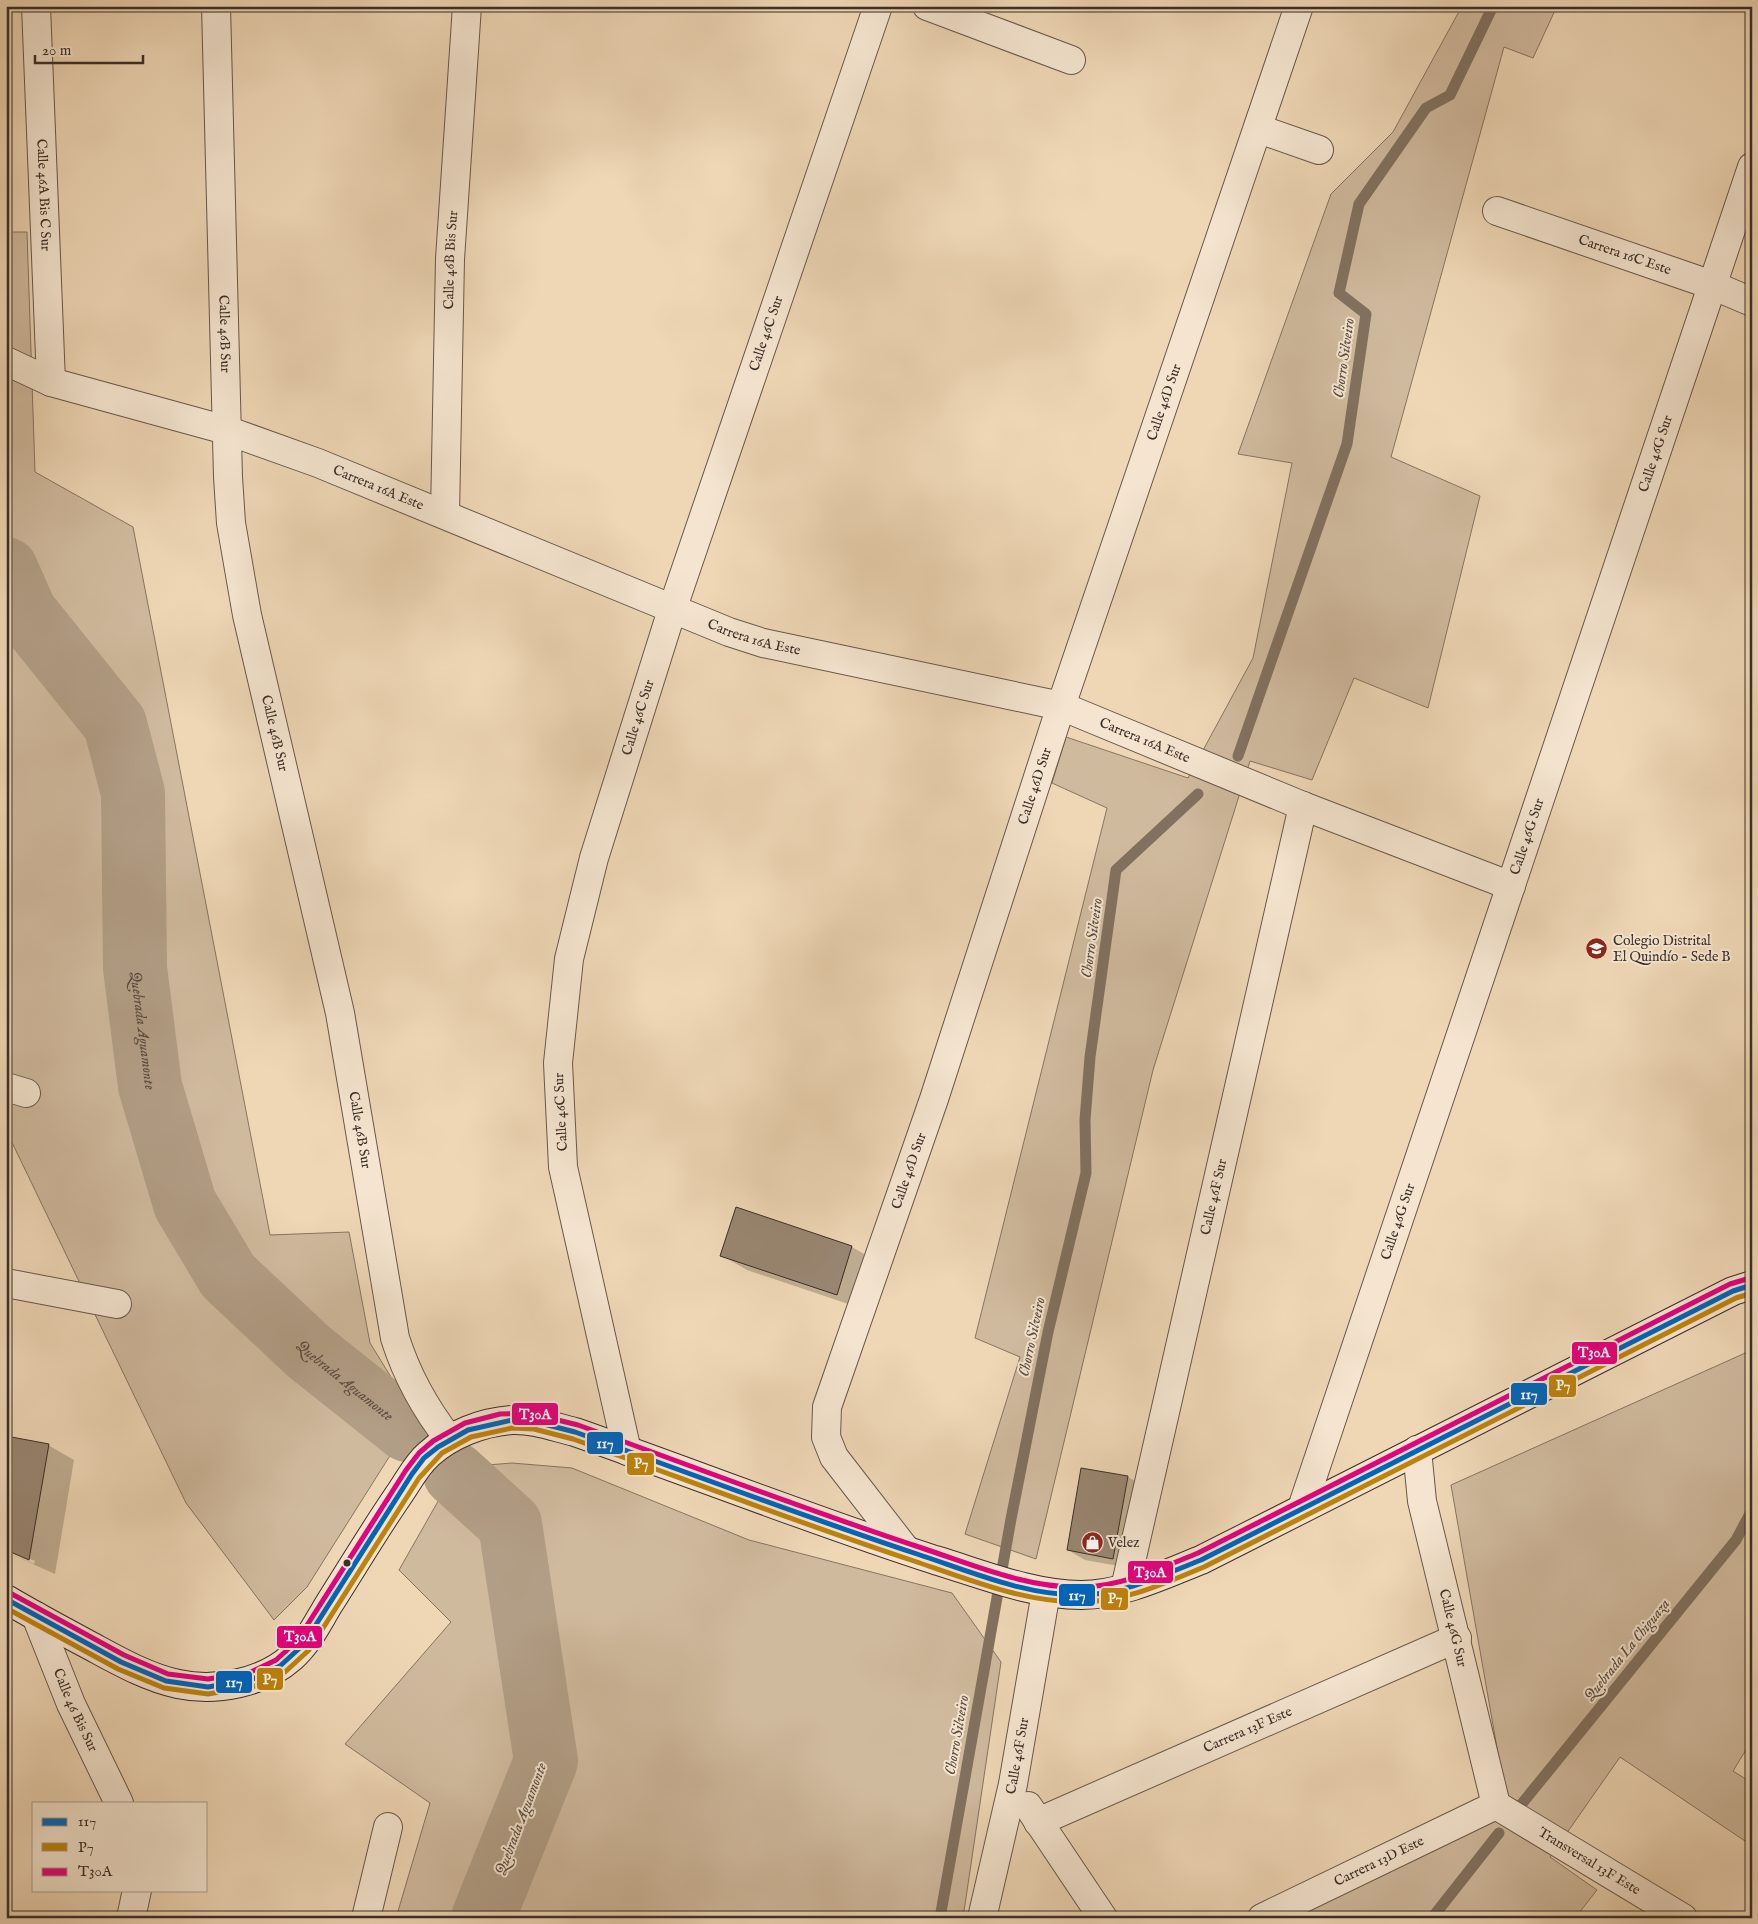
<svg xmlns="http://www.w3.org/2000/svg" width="1758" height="1924" font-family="'IM FELL English',serif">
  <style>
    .green { fill: #d0ba9e; stroke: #867463 }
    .shadow { fill: #0003 }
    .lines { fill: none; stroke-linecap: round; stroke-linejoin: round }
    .stream { stroke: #827160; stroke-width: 11 }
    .river { stroke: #b29e86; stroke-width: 64 }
    .building { fill: #998672; stroke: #3b2e28 }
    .street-casing { stroke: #68584c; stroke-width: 30 }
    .secondary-casing { stroke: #3b2e28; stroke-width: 30 }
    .street { stroke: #f5e5d0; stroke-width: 28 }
    .secondary { stroke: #f5e5d0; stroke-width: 28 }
    .bus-1-casing { stroke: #f5e5d0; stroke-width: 9 }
    .bus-2-casing { stroke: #f5e5d0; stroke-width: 9 }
    .bus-3-casing { stroke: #f5e5d0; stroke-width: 9 }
    .bus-1 { stroke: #0065bd; stroke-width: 5 }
    .bus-2 { stroke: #bf820c; stroke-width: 5 }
    .bus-3 { stroke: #e5007d; stroke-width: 5 }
    .bus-dot { fill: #3b2e28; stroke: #f5e5d0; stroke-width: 2 }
    .labels { text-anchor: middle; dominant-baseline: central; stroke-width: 4; stroke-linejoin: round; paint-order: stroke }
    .street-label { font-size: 14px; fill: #3b2e28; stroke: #f5e5d0 }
    .poi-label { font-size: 14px; fill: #3b2e28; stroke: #f5e5d0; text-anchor: start }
    .water-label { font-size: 15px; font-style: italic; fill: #594a40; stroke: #f5e5d0 }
    .line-badge { stroke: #f5e5d0; stroke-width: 2 }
    .badge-label { font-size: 14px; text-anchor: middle; font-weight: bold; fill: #fff }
  </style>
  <rect width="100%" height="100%" fill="#efd7b6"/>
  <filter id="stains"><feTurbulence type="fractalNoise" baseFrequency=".004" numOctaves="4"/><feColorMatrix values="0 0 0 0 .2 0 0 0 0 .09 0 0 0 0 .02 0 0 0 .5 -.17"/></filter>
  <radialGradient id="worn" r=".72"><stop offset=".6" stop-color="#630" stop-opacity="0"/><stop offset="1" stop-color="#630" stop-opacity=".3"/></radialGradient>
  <path class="green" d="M1462 6H1557L1533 58 1504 47 1391 457 1480 496 1428 708 1354 678 1312 780 1250 761 1153 1070 1036 1559 965 1534 1020 1357 975 1338 1107 808 1052 783 1066 737 1188 778 1253 658 1292 463 1238 454 1331 194 1393 132Z
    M6 232H27L35 472 133 527 270 1235 349 1232 370 1343 415 1416 307 1587 274 1620 186 1503 6 1130Z
    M1752 1350V1740L1733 1771 1752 1783V1831L1745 1841 1620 1757 1550 1857 1597 1890 1575 1918H1294L1507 1805 1451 1485Z
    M512 1463 572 1468 749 1540 952 1593 1001 1662 963 1918H396L430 1803 345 1744 451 1622 399 1570 449 1482 475 1466Z"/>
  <path class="shadow" d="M737 1208 852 1247 878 1262 863 1309 747 1270 721 1255Z
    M48 1445 74 1460 55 1574 6 1552 34 1564 35 1561 6 1548Z
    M1128 1477 1145 1487 1130 1568 1085 1560 1068 1550Z"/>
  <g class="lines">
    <path class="stream" d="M1238 756 1347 444 1366 314 1339 293 1359 204 1426 108 1450 95 1493 6
      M1520 1806 1736 1540 1752 1510
      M940 1918 1011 1519 1048 1332 1086 1173 1085 1120 1090 1057 1116 870 1198 794
      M1432 1918 1499 1833"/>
    <g class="river">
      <path id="s1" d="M6 569 25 612 115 724 133 793 135 968 150 1086 185 1204 228 1276 309 1352 407 1430"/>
      <path d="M455 1474 510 1524 546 1761 483 1918"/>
    </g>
  </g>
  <path class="building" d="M736 1207 852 1246 837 1295 720 1256Z
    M6 1436 49 1444 29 1560 6 1550Z
    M1081 1468 1128 1476 1113 1559 1067 1550Z"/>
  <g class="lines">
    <defs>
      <g id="street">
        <path id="s2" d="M36 6 51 382"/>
        <path id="s3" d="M216 6 228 477 231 523 247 615 340 1013 395 1338C407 1376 424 1407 449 1439"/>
        <path d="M927 6 1071 60"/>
        <path d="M1259 129 1319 150"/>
        <path id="s4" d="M1497 211 1712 285 1752 302"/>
        <path id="s5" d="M6 361 51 382 226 430 318 463 729 632 763 643 1061 706 1303 806 1511 886"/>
        <path id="s6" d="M445 514 450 259 467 6"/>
        <path d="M6 1087 26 1093"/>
        <path d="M6 1283 117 1304"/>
        <path id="s7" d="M1417 1450 1422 1501 1496 1805"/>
        <path id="s8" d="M627 1451 563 1167 558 1063 569 959 594 858 672 610 878 6"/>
        <path id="s9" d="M1302 1508 1752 167"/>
        <path id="s10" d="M906 1550 834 1457 826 1437 827 1407 934 1099 1061 706 1299 6"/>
        <path id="s11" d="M1125 1588 1303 806"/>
        <path id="s12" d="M36 1616 71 1704 119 1803"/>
        <path id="s13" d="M1496 1805 1683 1918"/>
        <path d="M1028 1806 1103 1918"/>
        <path id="s14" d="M1038 1822 1457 1638"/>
        <path d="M131 1918 137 1890"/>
        <path d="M366 1918 388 1827"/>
        <path id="s15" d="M982 1918 1013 1784 1046 1592"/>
        <path id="s16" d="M1262 1918 1496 1805"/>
      </g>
      <path id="secondary" d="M6 1599C33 1615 61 1630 89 1645 117 1660 146 1677 178 1684 216 1692 263 1683 292 1657 308 1643 318 1622 329 1604 352 1568 374 1531 398 1496 408 1482 416 1465 429 1454 451 1434 483 1422 512 1420 533 1419 554 1427 575 1432 695 1474 814 1521 935 1560 982 1574 1032 1595 1081 1595 1122 1595 1163 1575 1201 1560L1733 1291 1752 1285"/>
    </defs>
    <use href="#street" class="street-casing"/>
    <use href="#secondary" class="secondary-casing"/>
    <use href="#street" class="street"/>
    <use href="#secondary" class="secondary"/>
    <defs>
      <path id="bus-1" d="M6 1599 121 1662 166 1681 208 1687 253 1679 280 1666 303 1645 412 1474 424 1458 438 1447 468 1430 512 1420 536 1422 575 1432C689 1473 802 1516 917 1554 969 1571 1026 1596 1082 1595 1124 1594 1163 1575 1201 1560L1733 1291 1752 1285"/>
      <path id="bus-2" d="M6 1608 118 1669 164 1688 208 1694 255 1686 285 1672 309 1650 419 1478 442 1453 471 1437 512 1428 534 1429 573 1439C687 1480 799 1523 914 1561 967 1579 1025 1603 1082 1602 1125 1602 1165 1583 1204 1567L1736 1298 1752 1293"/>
      <path id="bus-3" d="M10 1593 124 1655 168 1674 208 1679 251 1672 276 1660 297 1641 406 1470 419 1453 433 1441 465 1423 500 1414 529 1413 578 1425C692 1466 806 1510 922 1548 973 1565 1029 1589 1083 1587 1123 1586 1161 1568 1198 1553L1730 1284 1750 1278"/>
    </defs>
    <use href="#bus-1" class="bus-1-casing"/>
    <use href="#bus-2" class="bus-2-casing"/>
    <use href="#bus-3" class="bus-3-casing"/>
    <use href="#bus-1" class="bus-1"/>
    <use href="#bus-2" class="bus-2"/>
    <use href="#bus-3" class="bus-3"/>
  </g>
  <defs>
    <symbol id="school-disc" viewBox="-11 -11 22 22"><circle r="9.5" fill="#8f2418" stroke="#f5e5d0"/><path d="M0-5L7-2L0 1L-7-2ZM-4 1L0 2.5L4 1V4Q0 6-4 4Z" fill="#fff"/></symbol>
    <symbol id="shop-disc" viewBox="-11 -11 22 22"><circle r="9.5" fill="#8f2418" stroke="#f5e5d0"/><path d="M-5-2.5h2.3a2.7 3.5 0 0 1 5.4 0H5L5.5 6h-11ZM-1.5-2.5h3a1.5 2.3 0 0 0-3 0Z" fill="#fff"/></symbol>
  </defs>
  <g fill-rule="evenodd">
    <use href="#school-disc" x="1584" y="936" width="25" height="25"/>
    <use href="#shop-disc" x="1080" y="1530" width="25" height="25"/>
  </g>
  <circle class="bus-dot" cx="347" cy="1563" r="4.5"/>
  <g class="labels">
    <g class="street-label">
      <text stroke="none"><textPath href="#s2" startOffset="189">Calle 46A Bis C Sur</textPath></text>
      <text stroke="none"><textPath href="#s4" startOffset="135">Carrera 16C Este</textPath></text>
      <text stroke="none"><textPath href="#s6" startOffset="254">Calle 46B Bis Sur</textPath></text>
      <text stroke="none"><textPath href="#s3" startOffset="328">Calle 46B Sur</textPath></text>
      <text stroke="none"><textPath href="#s8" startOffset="1156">Calle 46C Sur</textPath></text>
      <text stroke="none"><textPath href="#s10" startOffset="1229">Calle 46D Sur</textPath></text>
      <text stroke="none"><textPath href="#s9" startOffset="1112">Calle 46G Sur</textPath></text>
      <text stroke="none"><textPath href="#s5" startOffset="394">Carrera 16A Este</textPath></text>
      <text stroke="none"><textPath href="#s5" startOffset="799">Carrera 16A Este</textPath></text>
      <text stroke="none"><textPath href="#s8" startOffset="751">Calle 46C Sur</textPath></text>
      <text stroke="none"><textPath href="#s3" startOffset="732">Calle 46B Sur</textPath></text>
      <text stroke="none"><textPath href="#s5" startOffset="1204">Carrera 16A Este</textPath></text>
      <text stroke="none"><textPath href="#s10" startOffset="824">Calle 46D Sur</textPath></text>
      <text stroke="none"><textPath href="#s9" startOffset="708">Calle 46G Sur</textPath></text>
      <text transform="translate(561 1112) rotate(-93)">Calle 46C Sur</text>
      <text stroke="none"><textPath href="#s3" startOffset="1138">Calle 46B Sur</textPath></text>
      <text stroke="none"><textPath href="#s10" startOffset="419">Calle 46D Sur</textPath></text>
      <text stroke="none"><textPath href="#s11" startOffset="401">Calle 46F Sur</textPath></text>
      <text stroke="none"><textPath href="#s9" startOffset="302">Calle 46G Sur</textPath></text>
      <text stroke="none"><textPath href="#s7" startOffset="182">Calle 46G Sur</textPath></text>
      <text stroke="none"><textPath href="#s12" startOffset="102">Calle 46 Bis Sur</textPath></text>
      <text stroke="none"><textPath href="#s14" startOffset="229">Carrera 13F Este</textPath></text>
      <text stroke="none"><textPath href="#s15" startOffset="166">Calle 46F Sur</textPath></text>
      <text stroke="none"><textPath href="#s16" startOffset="130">Carrera 13D Este</textPath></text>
      <text stroke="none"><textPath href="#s13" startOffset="109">Transversal 13F Este</textPath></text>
    </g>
    <g class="poi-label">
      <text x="1613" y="941">Colegio Distrital<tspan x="1613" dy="16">El Quindío - Sede B</tspan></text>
      <text x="1108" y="1543">Velez</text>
    </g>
    <g class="water-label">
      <text transform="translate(1344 358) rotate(-82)">Chorro Silveiro</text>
      <text transform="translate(1092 938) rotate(-82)">Chorro Silveiro</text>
      <text stroke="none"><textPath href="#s1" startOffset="500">Quebrada Aguamonte</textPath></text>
      <text transform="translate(1032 1337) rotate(-78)">Chorro Silveiro</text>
      <text stroke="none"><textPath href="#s1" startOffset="920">Quebrada Aguamonte</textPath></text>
      <text transform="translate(1627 1650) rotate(-51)">Quebrada La Chiguaza</text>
      <text transform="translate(957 1735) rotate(-80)">Chorro Silveiro</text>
      <text transform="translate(521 1819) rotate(-69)">Quebrada Aguamonte</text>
    </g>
  </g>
  <g class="line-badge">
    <rect x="1571" y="1341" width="47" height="24" rx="5" fill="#e5007d"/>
    <rect x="1548" y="1374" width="29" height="24" rx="5" fill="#bf820c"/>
    <rect x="1510" y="1382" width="38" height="24" rx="5" fill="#0065bd"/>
    <rect x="511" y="1402" width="48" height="24" rx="5" fill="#e5007d"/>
    <rect x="586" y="1431" width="38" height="24" rx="5" fill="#0065bd"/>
    <rect x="626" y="1452" width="29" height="24" rx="5" fill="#bf820c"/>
    <rect x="1127" y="1560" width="47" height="24" rx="5" fill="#e5007d"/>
    <rect x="1058" y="1583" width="38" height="24" rx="5" fill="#0065bd"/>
    <rect x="1100" y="1587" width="29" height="24" rx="5" fill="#bf820c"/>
    <rect x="276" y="1625" width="47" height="24" rx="5" fill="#e5007d"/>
    <rect x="256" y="1667" width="28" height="24" rx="5" fill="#bf820c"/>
    <rect x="215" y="1670" width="38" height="24" rx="5" fill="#0065bd"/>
  </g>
  <g class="badge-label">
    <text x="1594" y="1357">T30A</text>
    <text x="1563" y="1390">P7</text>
    <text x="1529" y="1399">117</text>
    <text x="535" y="1419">T30A</text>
    <text x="605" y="1448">117</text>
    <text x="641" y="1468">P7</text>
    <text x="1150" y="1577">T30A</text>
    <text x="1077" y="1600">117</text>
    <text x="1115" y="1603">P7</text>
    <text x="300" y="1641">T30A</text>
    <text x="270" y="1684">P7</text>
    <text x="234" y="1687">117</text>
  </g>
  <rect width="1758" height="1924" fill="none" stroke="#efd7b6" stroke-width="25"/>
  <rect x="8" y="8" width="1743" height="1909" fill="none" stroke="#3b2e28" stroke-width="2.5"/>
  <rect x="12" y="12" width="1733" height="1899" fill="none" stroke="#3b2e28"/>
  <rect x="32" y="1802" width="175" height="90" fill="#f5e5d0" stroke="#ab9c8d"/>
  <rect x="42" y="1818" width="25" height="8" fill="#0065bd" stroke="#ab9c8d"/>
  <text x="78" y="1826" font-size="15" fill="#3b2e28">117</text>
  <rect x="42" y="1843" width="25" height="8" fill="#bf820c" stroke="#ab9c8d"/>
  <text x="78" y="1852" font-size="15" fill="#3b2e28">P7</text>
  <rect x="42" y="1868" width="25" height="8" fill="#e5007d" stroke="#ab9c8d"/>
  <text x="78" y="1876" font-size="15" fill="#3b2e28">T30A</text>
  <path d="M35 55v8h108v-8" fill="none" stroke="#3b2e28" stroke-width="2.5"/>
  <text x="42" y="55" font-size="15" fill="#3b2e28" stroke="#f5e5d0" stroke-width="4" paint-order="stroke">20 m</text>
  <rect width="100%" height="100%" filter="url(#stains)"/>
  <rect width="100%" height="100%" fill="url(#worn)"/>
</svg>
